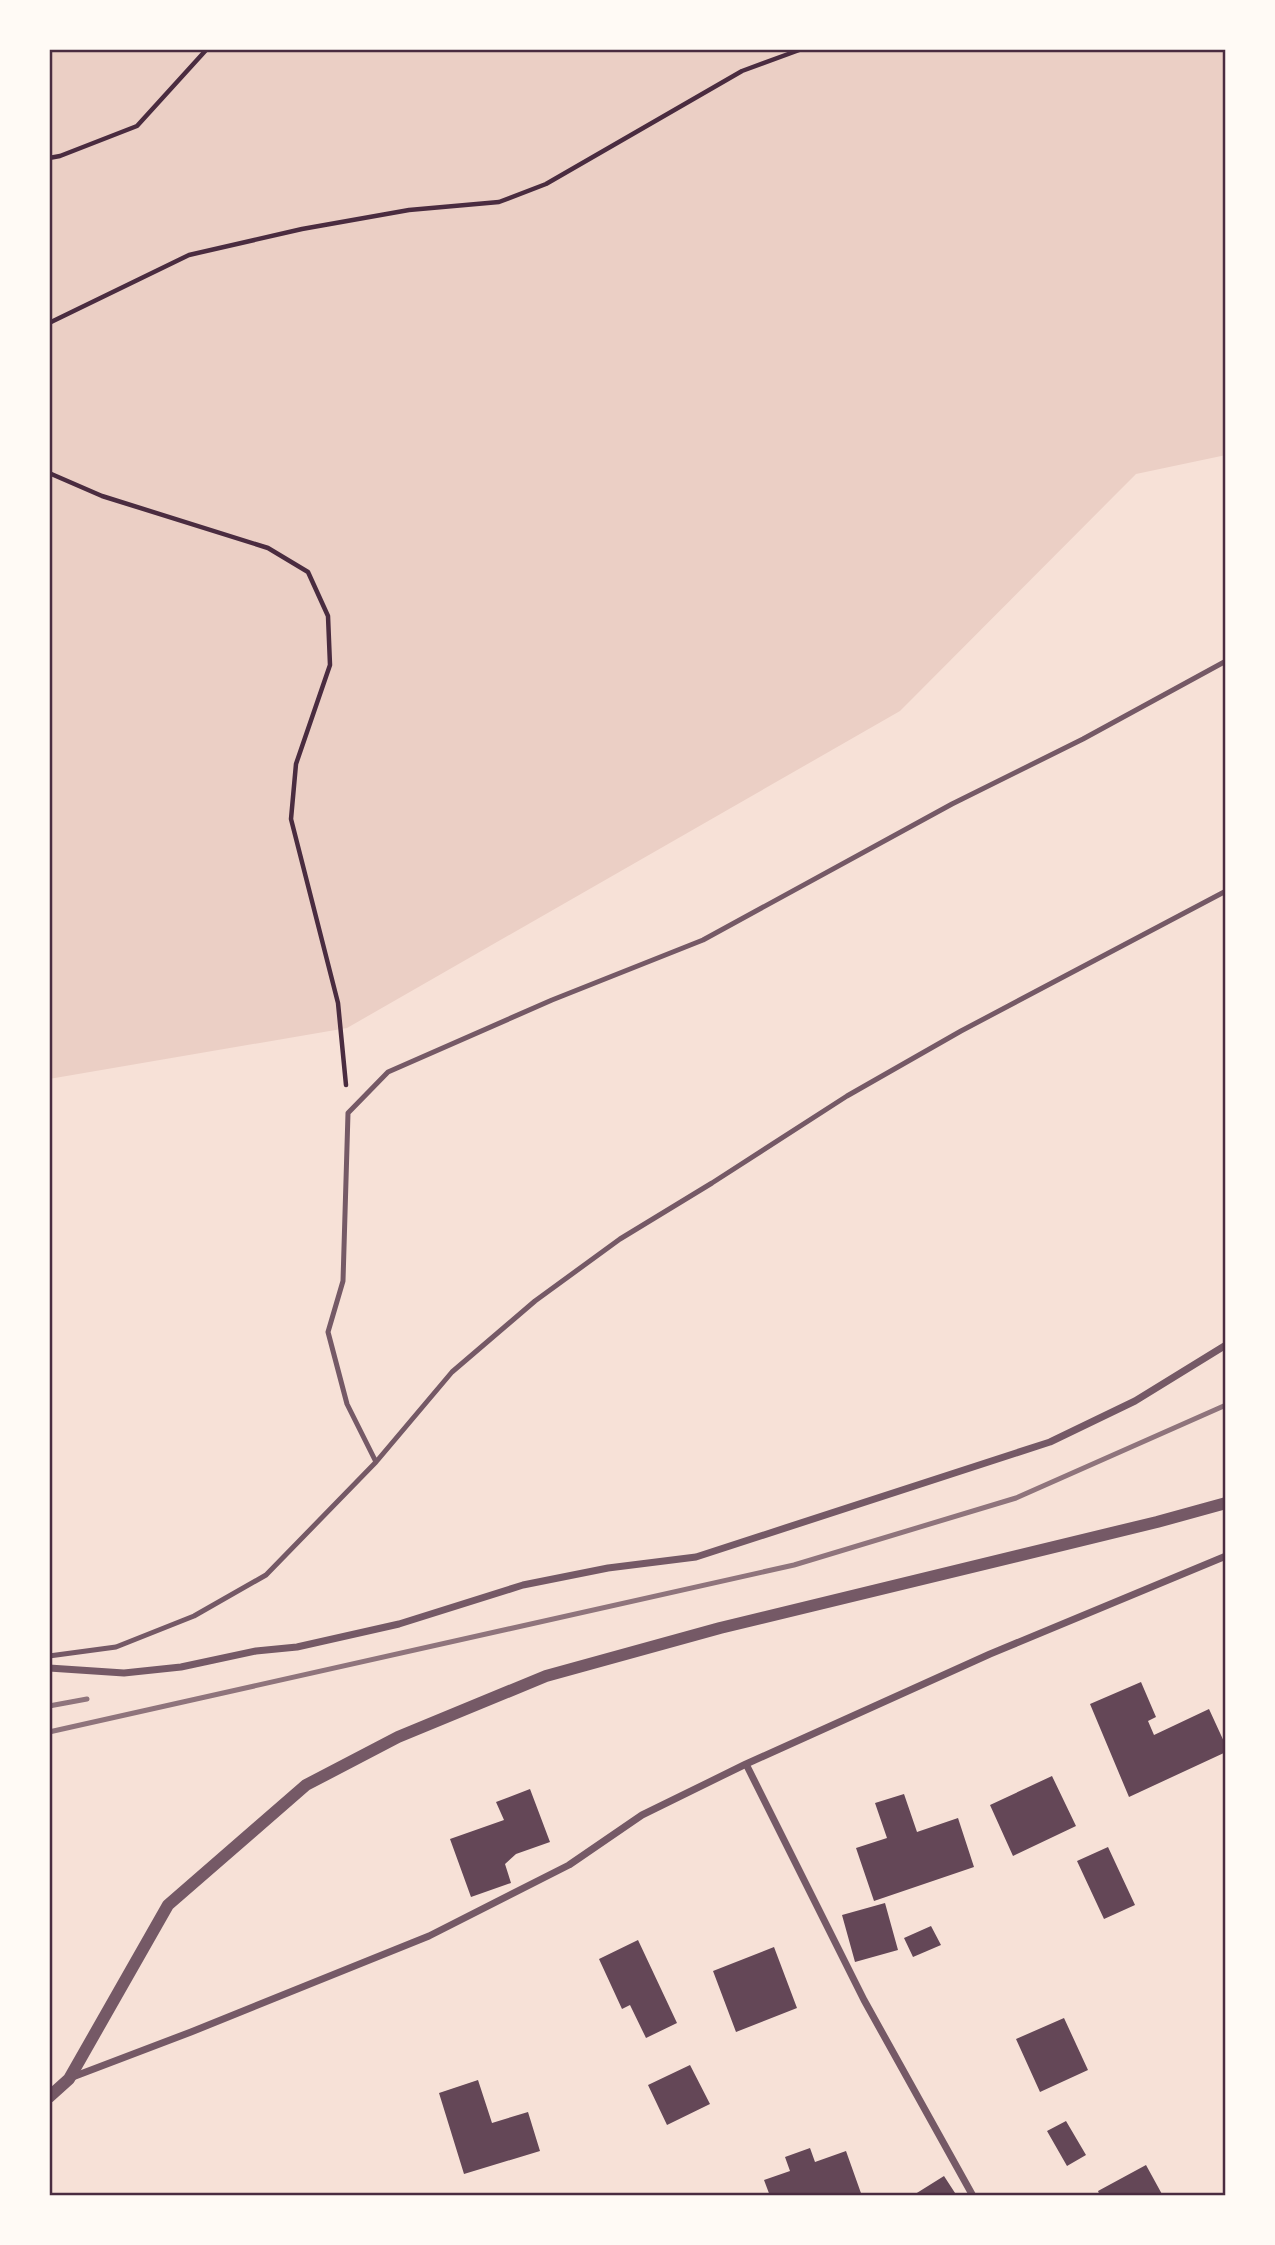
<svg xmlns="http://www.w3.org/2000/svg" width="1275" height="2245" font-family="Quicksand,sans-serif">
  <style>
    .green { fill: #ebcfc5 }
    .building { fill: #644757 }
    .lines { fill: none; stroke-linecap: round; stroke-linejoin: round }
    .path { stroke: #4a2c40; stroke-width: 4.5 }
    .service { stroke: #755966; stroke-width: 5 }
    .minor { stroke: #755966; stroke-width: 7 }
    .tertiary { stroke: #755966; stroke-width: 12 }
    .rail { stroke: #8f747c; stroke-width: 5 }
    .neatline { fill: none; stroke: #4a2c40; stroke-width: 2.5 }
  </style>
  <rect width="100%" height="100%" fill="#f7e1d7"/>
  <path class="green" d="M49 49H1226V455L1136 474 900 711 347 1028 49 1079Z"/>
  <path class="building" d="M1141 1682 1156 1717 1148 1721 1154 1735 1209 1709 1226 1746V1752L1129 1797 1090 1704Z
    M1052 1776 1076 1826 1013 1856 990 1805Z
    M530 1789 550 1842 516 1854 505 1864 511 1883 471 1897 450 1839 504 1820 496 1802Z
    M904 1794 917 1832 958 1818 974 1867 874 1901 856 1848 887 1838 875 1803Z
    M1108 1847 1135 1905 1104 1919 1077 1861Z
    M885 1903 898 1950 855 1962 842 1915Z
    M931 1926 941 1945 913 1957 904 1938Z
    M638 1940 677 2023 646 2038 630 2005 622 2009 599 1959Z
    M774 1947 797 2008 736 2032 713 1971Z
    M1064 2018 1088 2070 1040 2092 1016 2039Z
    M690 2065 710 2104 667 2125 648 2085Z
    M478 2080 492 2123 528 2112 540 2151 464 2174 439 2093Z
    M1066 2121 1086 2155 1067 2166 1047 2131Z
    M810 2148 815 2162 846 2151 862 2196H770L764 2180 790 2171 785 2157Z
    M1146 2165 1163 2196H1100L1098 2191Z
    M944 2176 957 2196H912Z"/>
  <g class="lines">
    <path class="path" d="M49 158 60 156 137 126 207 49
      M49 323 189 255 302 229 409 210 499 202 546 184 742 71 802 49
      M49 473 102 496 268 548 308 572 328 616 330 665 296 764 291 819 338 1003 346 1085"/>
    <path class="service" d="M376 1462 347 1404 328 1332 343 1281 348 1113 388 1072 552 1000 703 940 952 804 1083 739 1226 661
      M49 1656 116 1647 194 1616 266 1575 376 1462 452 1372 535 1301 620 1239 712 1183 847 1096 961 1031 1226 891"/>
    <path class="minor" d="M49 1668 124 1673 181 1667 256 1651 297 1647 399 1624 523 1585 608 1568 696 1557 1050 1442 1135 1401 1226 1345
      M746 1764 864 2000 973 2196
      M70 2078 191 2032 429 1936 569 1865 642 1815 746 1764 990 1654 1226 1556"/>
    <path class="tertiary" d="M49 2097 69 2079 168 1905 306 1785 398 1737 546 1676 720 1628 1157 1522 1226 1503"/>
    <path class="rail" d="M49 1706 87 1699
      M49 1732 794 1565 1016 1498 1226 1405"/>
  </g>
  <rect width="1275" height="2245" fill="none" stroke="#fffaf5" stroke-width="102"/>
  <rect x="51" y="51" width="1173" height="2143" class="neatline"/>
</svg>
